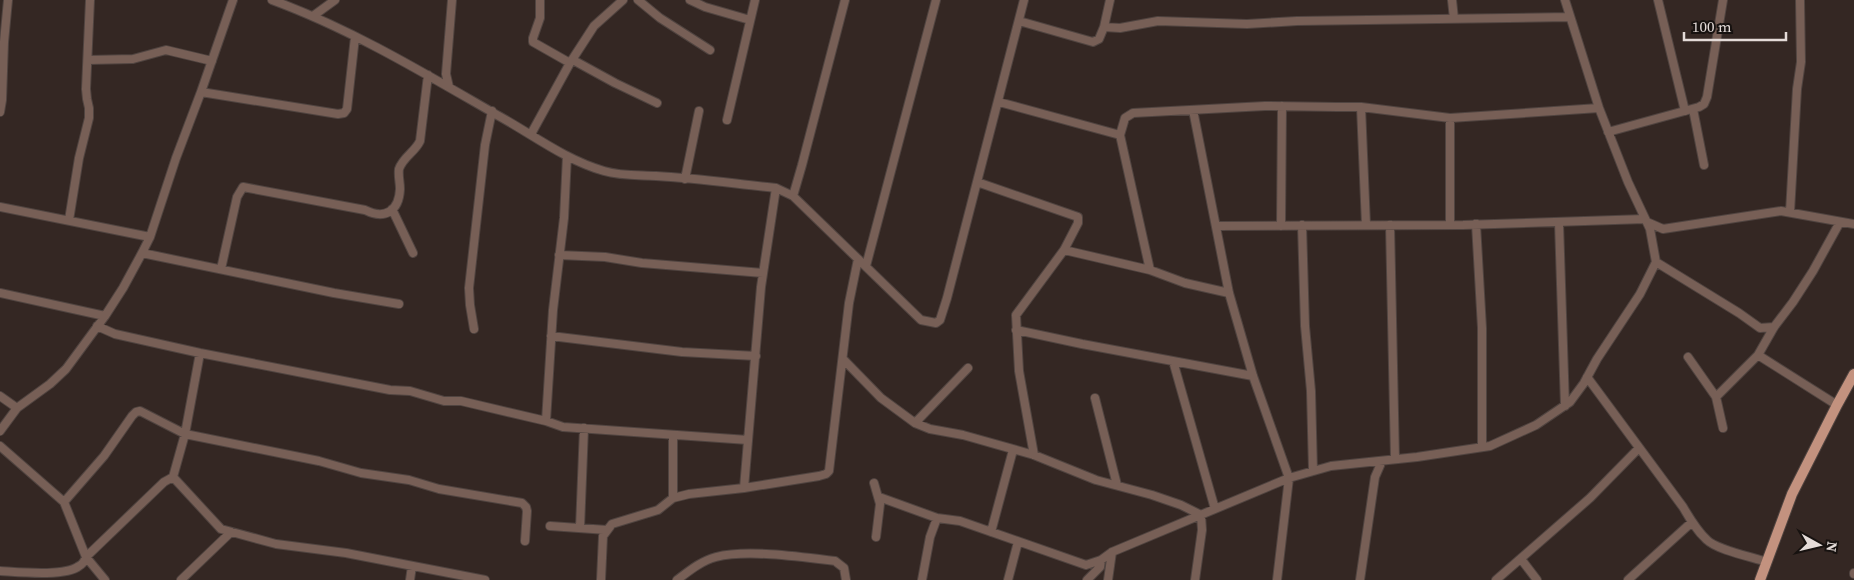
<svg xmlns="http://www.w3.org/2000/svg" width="1854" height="580" font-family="'Source Serif 4',serif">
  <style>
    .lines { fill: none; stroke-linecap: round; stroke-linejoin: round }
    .minor-casing { stroke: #504440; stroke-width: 10 }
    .major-casing { stroke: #504440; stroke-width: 12 }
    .minor { stroke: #775f56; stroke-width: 8 }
    .major { stroke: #c3927f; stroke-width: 10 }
  </style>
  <rect width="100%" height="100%" fill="#342723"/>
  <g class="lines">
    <defs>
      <path id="minor" d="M272 0C351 29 424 73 497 115 532 134 565 160 604 171 621 176 638 175 656 176 696 178 736 184 776 188L793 196 921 320 936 323 940 320 947 298 1024 0
        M540 0V18L533 38V42L570 63
        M638 0 660 18 710 50
        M690 0 705 7 750 20
        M1452 0 1454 19
        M1658 0 1685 111
        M313 16 335 0
        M1019 21 1093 42 1099 39 1104 27 1120 28 1158 21 1247 24 1297 21 1570 17
        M1104 27 1110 0
        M88 60 133 59 166 50 212 61
        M573 60 615 83 657 103
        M449 87 446 74 452 0
        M201 92 338 114 344 113 347 109 355 37
        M999 102 1120 135
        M1361 107 1366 225
        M1693 109 1704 165
        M1193 110 1229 293 1253 376 1289 478 1277 580
        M0 112 2 100 4 42 8 0
        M1450 118V225
        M727 120 755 0
        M1608 132 1699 107 1704 104 1707 97 1723 0
        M531 134 570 63 594 26 623 0
        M685 179 699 111
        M977 182 1078 217V223L1064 250 1016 315 1019 371 1034 455
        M793 196 802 165 845 0
        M0 207 150 237
        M392 209 413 253
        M1790 212 1797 89 1801 62 1800 0
        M69 220 79 158 89 118V108L87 99 86 89 90 0
        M1647 222 1663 229 1781 211 1854 224
        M1559 223 1565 406
        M1476 224 1482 328V447
        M1302 225 1305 326 1311 391 1313 471
        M1390 225 1395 459
        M1217 226 1463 225 1645 219
        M1281 226 1282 106
        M1064 250 1150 270 1185 283 1229 293
        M142 253 334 293 399 304
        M559 255 605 257 642 263 763 273
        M1656 262 1739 313 1760 328 1774 327
        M866 266 936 0
        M221 269 237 197 243 187 365 210C385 220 399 211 400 189 400 182 398 176 399 169 403 157 415 152 420 141L428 75
        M1150 270 1120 135 1125 118 1133 113 1265 106 1337 107H1361L1450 118 1599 108
        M0 293 105 316
        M97 326 115 334 200 353 390 390 410 391 444 401H461L546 421 563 427 748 440
        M474 329 470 305 469 288 485 145 492 111
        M1016 330 1082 344 1253 376
        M551 336 682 352 756 356
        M1758 355 1837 405
        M1688 357 1716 397 1723 428
        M843 359 881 398 915 423 930 429 963 435 1034 455 1096 480 1152 495 1181 505 1201 515 1202 530 1195 580
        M1173 361 1215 509
        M1587 377 1683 507C1690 519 1697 531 1707 540 1717 550 1752 557 1767 562
        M0 396 17 408
        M1716 397 1758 355 1774 327 1793 302 1813 271 1840 222
        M1095 398 1117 485
        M546 421 553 310 564 218 567 156
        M915 423 968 368
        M0 431 17 408 50 384 66 369 105 316 123 288 142 253 150 237 176 158 201 92 233 0
        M673 435V498
        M0 446 64 502 86 557 105 580
        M173 477 221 529 276 544 346 553 485 580
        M874 483 880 504 876 537
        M744 488 761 287 776 188
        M879 497 937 518 960 521 1086 565 1101 560 1112 552 1289 478 1331 466 1417 457 1490 446 1536 425 1570 402 1584 383 1597 359 1640 294 1656 262 1650 229 1628 182 1599 108 1565 0
        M64 502 104 456 132 416 136 412 140 411 185 434 319 461 361 473 409 480 439 489 522 503 526 507 527 511 525 541
        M550 526 607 530
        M580 528 584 428
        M991 532 1013 450
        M1521 559 1537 580
        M0 571C18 572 65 577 79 566 83 564 85 560 86 557L164 482 173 477 185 434 200 353
        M1854 574V573
        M181 580 231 532
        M410 580 412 566
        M601 580 603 536 612 524 658 510 673 498 689 494 744 488 819 476 826 474 829 471 849 303 858 259
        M677 580C689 571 701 561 716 557 747 549 803 557 835 561L844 568 846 580
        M922 580 930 537 937 518
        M1008 580 1018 542
        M1087 580 1100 567 1101 560
        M1108 580 1112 552
        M1360 580 1375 477 1382 461
        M1496 580 1590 498 1639 448
        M1628 580 1692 522"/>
      <path id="major" d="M1760 580 1792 494 1837 405 1854 374"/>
    </defs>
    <use href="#minor" class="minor-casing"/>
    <use href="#major" class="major-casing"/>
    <use href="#minor" class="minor"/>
    <use href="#major" class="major"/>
  </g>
  <g transform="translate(1819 545) rotate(98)" stroke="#171210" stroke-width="4" paint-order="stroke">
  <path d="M0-4L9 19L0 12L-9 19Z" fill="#e4dbd8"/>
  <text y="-8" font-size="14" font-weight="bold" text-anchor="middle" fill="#e4dbd8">N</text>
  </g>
  <path d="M1684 32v8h102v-8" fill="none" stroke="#e4dbd8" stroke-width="2.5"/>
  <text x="1692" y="32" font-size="15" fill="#e4dbd8" stroke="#171210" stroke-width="4" paint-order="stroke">100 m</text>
</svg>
